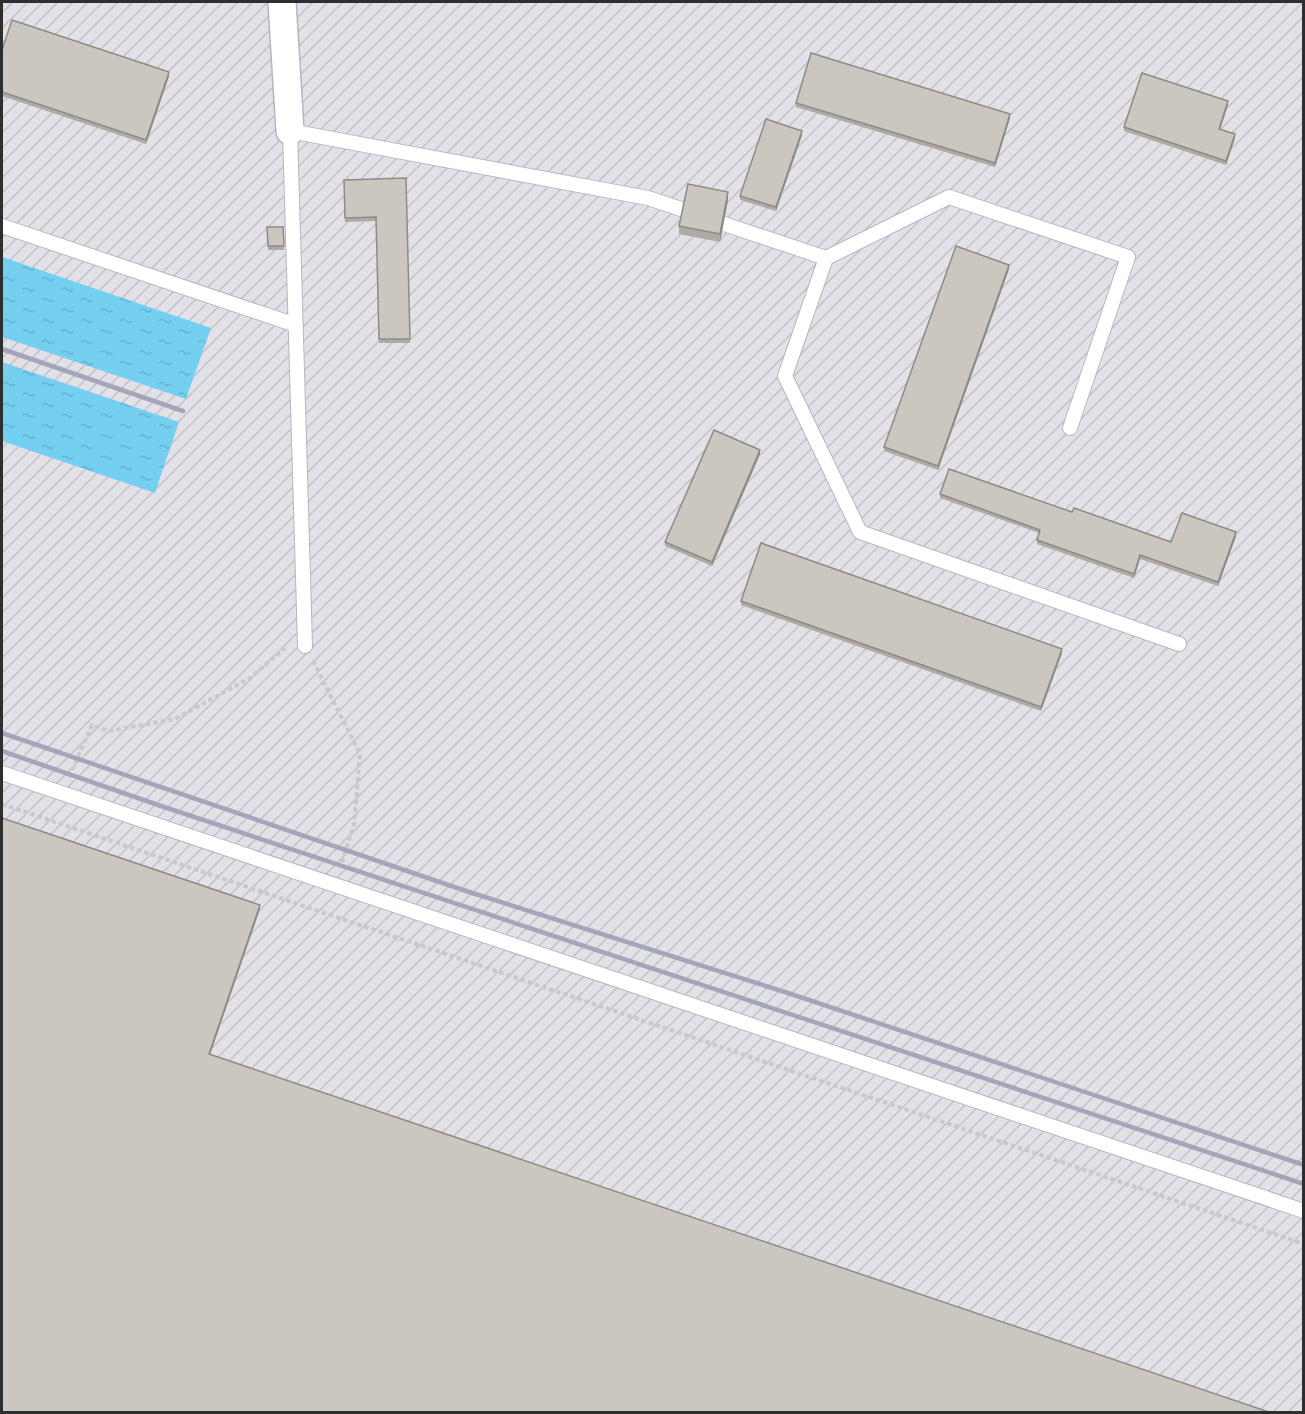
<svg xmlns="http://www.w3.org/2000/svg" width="1305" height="1414" font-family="'DM Sans',sans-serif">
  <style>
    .industrial { fill: url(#industrial-furrows) }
    .water { fill: url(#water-ripples) }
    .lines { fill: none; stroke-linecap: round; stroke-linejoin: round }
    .service-casing { stroke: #b4b7c1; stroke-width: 16 }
    .minor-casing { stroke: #b4b7c1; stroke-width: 30 }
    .path { stroke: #c9c9c9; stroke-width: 4; stroke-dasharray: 4.5 3; stroke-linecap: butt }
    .service { stroke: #fff; stroke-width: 14 }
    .minor { stroke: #fff; stroke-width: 27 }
    .rail { stroke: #a3a6b8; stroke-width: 4.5 }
    .wall { fill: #afaba4 }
    .shaded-wall { fill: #8e8b86 }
    .building { fill: #cbc7bf; stroke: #8e8b86; stroke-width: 1.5 }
  </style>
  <defs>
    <pattern id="industrial-furrows" width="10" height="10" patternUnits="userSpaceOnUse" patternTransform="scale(1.5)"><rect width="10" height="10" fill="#e3e1e8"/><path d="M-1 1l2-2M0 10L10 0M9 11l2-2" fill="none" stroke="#c3c1c7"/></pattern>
    <pattern id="water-ripples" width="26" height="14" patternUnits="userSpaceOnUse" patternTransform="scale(1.5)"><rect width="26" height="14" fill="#75cff0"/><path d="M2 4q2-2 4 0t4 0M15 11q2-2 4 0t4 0" fill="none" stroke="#66b2ce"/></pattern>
  </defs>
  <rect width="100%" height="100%" fill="#efe9e1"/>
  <path class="industrial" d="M2 2H1303V1412H2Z"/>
  <path class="water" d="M2 257 211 328 186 399 2 337Z
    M2 362 179 422 155 493 2 441Z"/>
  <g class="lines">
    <defs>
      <path id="service" d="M724 224 826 258
        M2 226 296 325
        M1070 428 1128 257 949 197 826 258 785 376 860 532 1179 644
        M305 646 290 131 648 198 684 210
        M2 773 1304 1211"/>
      <path id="minor" d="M282 2 290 131"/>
    </defs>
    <use href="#service" class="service-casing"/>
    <use href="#minor" class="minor-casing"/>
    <path class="path" d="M313 661 360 754 354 825 340 868
      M69 777 92 725 109 731 175 719 250 678 285 648
      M2 804 1304 1244"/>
    <use href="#service" class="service"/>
    <use href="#minor" class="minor"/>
    <path class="rail" d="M2 349 183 411
      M2 733 469 892 788 993 1304 1165
      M2 751 161 806 1304 1184"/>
  </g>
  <path class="wall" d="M2 50 169 76 146 144 2 96Z
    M796 103 1010 118 995 167 796 107Z
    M1228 105 1220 129 1235 138 1226 165 1124 131V127Z
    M802 135 776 211 740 200V196Z
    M406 178 410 343H379L376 221 345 222 344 180Z
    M728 200 720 242 679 234V226Z
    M267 227H283L284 250H268Z
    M1009 269 938 470 884 451V447Z
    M760 454 712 566 665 546V542Z
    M940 494 1072 512 1171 542 1236 536 1218 586 1140 559 1134 578 1037 544V540L1039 533 940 498Z
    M741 601 1062 653 1041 711 741 605Z"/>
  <path class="shaded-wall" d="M169 72V76L146 144V140Z
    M1228 101V105L1219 133V129Z
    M1010 114V118L995 167V163Z
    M802 131V135L776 211V207Z
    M1235 134V138L1226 165V161Z
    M728 192V200L720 242V234Z
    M1009 265V269L938 470V466Z
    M760 450V454L712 566V562Z
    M1236 532V536L1218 586V582Z
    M1140 555V559L1134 578V574Z
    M1062 649V653L1041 711V707Z
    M260 905V909L209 1058V1054Z"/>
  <path class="building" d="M12 20 169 72 146 140 2 92V50Z
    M811 53 1010 114 995 163 796 103Z
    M1142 73 1228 101 1219 129 1235 134 1226 161 1124 127Z
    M766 119 802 131 776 207 740 196Z
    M406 178 410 339H379L376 217 345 218 344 180Z
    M688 184 728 192 720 234 679 226Z
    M267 227H283L284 246H268Z
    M956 246 1009 265 938 466 884 447Z
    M714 430 760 450 712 562 665 542Z
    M949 469 1072 512 1074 508 1171 542 1182 513 1236 532 1218 582 1140 555 1134 574 1037 540 1040 530 940 494Z
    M761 543 1062 649 1041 707 741 601Z
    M2 818 260 905 209 1054 1272 1413H2Z"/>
  <rect width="1305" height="1414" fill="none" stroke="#2e2e2e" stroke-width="6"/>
</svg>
